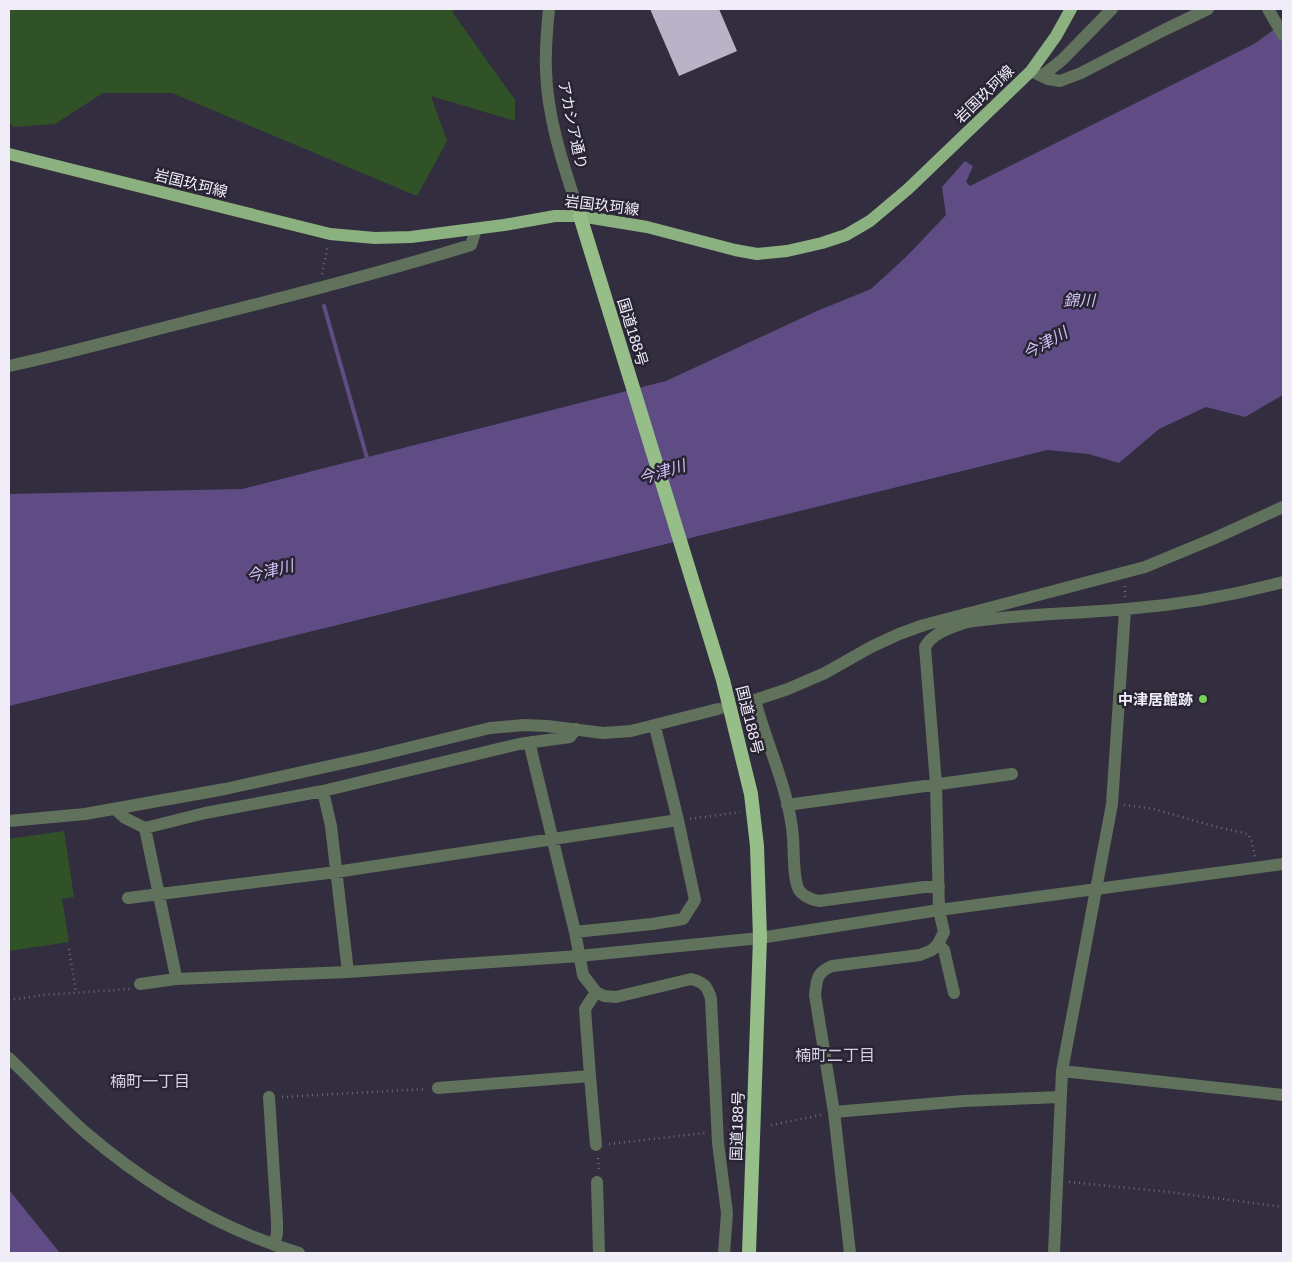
<svg xmlns="http://www.w3.org/2000/svg" width="1292" height="1262" font-family="Arial,'Noto Sans JP',sans-serif">
  <style>
    .green { fill: #315227 }
    .water { fill: #5f4c85 }
    .lines { fill: none; stroke-linecap: round; stroke-linejoin: round }
    .stream { stroke: #5f4c85; stroke-width: 4 }
    .building { fill: #b9b3c8 }
    .minor-tunnel { stroke: #4f4b5b; stroke-width: 12; stroke-dasharray: 12 6; stroke-linecap: butt }
    .path { stroke: #6d6877; stroke-width: 2.5; stroke-dasharray: 1 4; stroke-linecap: butt }
    .minor { stroke: #60725b; stroke-width: 12 }
    .tertiary { stroke: #60725b; stroke-width: 12 }
    .primary { stroke: #8cb181; stroke-width: 12 }
    .trunk { stroke: #95be89; stroke-width: 14 }
    .poi-dot { fill: #77d259; stroke: #292434; stroke-width: 2 }
    .labels { text-anchor: middle; dominant-baseline: central; stroke-width: 5; stroke-linejoin: round; paint-order: stroke }
    .street-label { font-size: 15px; fill: #f0edf8; stroke: #292434 }
    .poi-label { font-size: 15px; font-weight: bold; fill: #f0edf8; stroke: #292434; text-anchor: end }
    .water-label { font-size: 16px; font-style: italic; fill: #d1c2f6; stroke: #292434 }
    .neighbourhood-label { font-size: 16px; fill: #d6d0e6; stroke: #292434 }
  </style>
  <rect width="100%" height="100%" fill="#332e3f"/>
  <path class="green" d="M9 9H454L453 13 515 100V121L431 96 447 141 417 196 172 93H103L55 124 14 127 9 123Z
    M64 831 74 897 62 899 69 942 9 951V839Z"/>
  <path class="water" d="M1283 23V395L1245 417 1206 407 1159 429 1119 463 1089 454 1047 450 9 706V494L242 489 666 381 817 311 871 289 907 256 946 215 942 187 965 161 973 166 966 182 970 186 1254 44Z
    M9 1190 60 1253H9Z"/>
  <g class="lines">
    <path class="stream" d="M324 306 367 458"/>
  </g>
  <path class="building" d="M650 9H719L737 51 679 76Z"/>
  <g class="lines">
    <path class="minor-tunnel" d="M720 709 755 700"/>
    <path class="path" d="M322 274 328 245
      M1125 597V585
      M1124 805 1154 809 1213 826 1248 834 1252 842 1255 857
      M690 819 740 812
      M69 949 76 992
      M9 1000 43 995 130 989
      M282 1097 426 1089
      M771 1125 821 1115
      M729 1131 737 1130
      M609 1144 705 1133
      M598 1158 599 1170
      M1069 1182 1169 1192 1283 1207"/>
    <path class="minor" d="M1268 9 1283 35
      M1031 71 1048 79 1060 81 1081 73 1164 30 1208 9
      M1042 76 1062 60 1112 9
      M9 366C64 354 119 339 174 325 274 300 373 275 471 245L476 229
      M965 614 967 622C1019 614 1073 614 1126 609 1179 605 1231 596 1283 582
      M531 742V750L575 932 583 975 596 992 604 996 616 997 691 979C704 982 708 987 711 999L718 1143 727 1213 724 1253
      M323 791 331 826 348 972
      M787 805 1012 774
      M115 809 125 818 145 828 175 972 176 979 140 984
      M9 821 85 814 225 789 375 756 490 728 524 725 547 726 603 733 631 731 718 709
      M145 828 205 813 323 791 519 744 570 737 576 729
      M939 887H924L819 901C812 900 803 896 799 890 793 880 794 850 793 837 789 789 767 746 755 700L788 689 825 673 871 647 899 634 924 625 1145 567 1215 538 1283 507
      M128 898 336 872 678 820
      M575 932 652 924 683 919 695 900 678 820 655 727
      M954 993 944 950 938 944 944 932 939 910 936 784 925 647C932 633 952 627 967 622
      M9 1058C35 1083 59 1109 85 1132 148 1186 220 1229 299 1253
      M1062 1071 1283 1095
      M590 1076 596 1145
      M438 1088 590 1076 585 1009 596 992
      M269 1097 277 1222V1234L274 1245
      M834 1112 964 1101 1060 1097
      M597 1182 599 1253
      M850 1253 834 1112 815 995C817 979 816 973 832 966L920 955 932 950 938 944
      M1054 1253 1062 1071 1112 804 1125 610"/>
    <path class="tertiary" d="M549 9C547 29 545 50 546 70 547 119 565 170 580 216
      M176 979 348 972 579 956 760 938 939 910 1283 864"/>
    <path class="primary" d="M9 154 330 234 375 238 411 237 504 225 555 216H580L647 227 735 250 757 254 787 251 822 243 846 235 870 221 908 189 1031 71 1056 36 1071 9"/>
    <path class="trunk" d="M580 216 723 680 751 794 757 846 760 938 749 1253"/>
  </g>
  <circle class="poi-dot" cx="1203" cy="699" r="5"/>
  <g class="labels">
    <g class="street-label">
      <text transform="translate(984 94) rotate(-44)">岩国玖珂線</text>
      <text transform="translate(573 125) rotate(78)">アカシア通り</text>
      <text transform="translate(191 183) rotate(14)">岩国玖珂線</text>
      <text transform="translate(602 205) rotate(7)">岩国玖珂線</text>
      <text transform="translate(633 332) rotate(73)">国道188号</text>
      <text transform="translate(750 720) rotate(76)">国道188号</text>
      <text transform="translate(737 1126) rotate(-88)">国道188号</text>
    </g>
    <g class="poi-label">
      <text x="1193" y="699">中津居館跡</text>
    </g>
    <g class="water-label">
      <text x="1079" y="300">錦川</text>
      <text transform="translate(1045 343) rotate(-29)">今津川</text>
      <text transform="translate(662 472) rotate(-17)">今津川</text>
      <text transform="translate(270 571) rotate(-14)">今津川</text>
    </g>
    <g class="neighbourhood-label">
      <text x="835" y="1055">楠町二丁目</text>
      <text x="150" y="1081">楠町一丁目</text>
    </g>
  </g>
  <rect width="1292" height="1262" fill="none" stroke="#f0edf8" stroke-width="20"/>
</svg>
